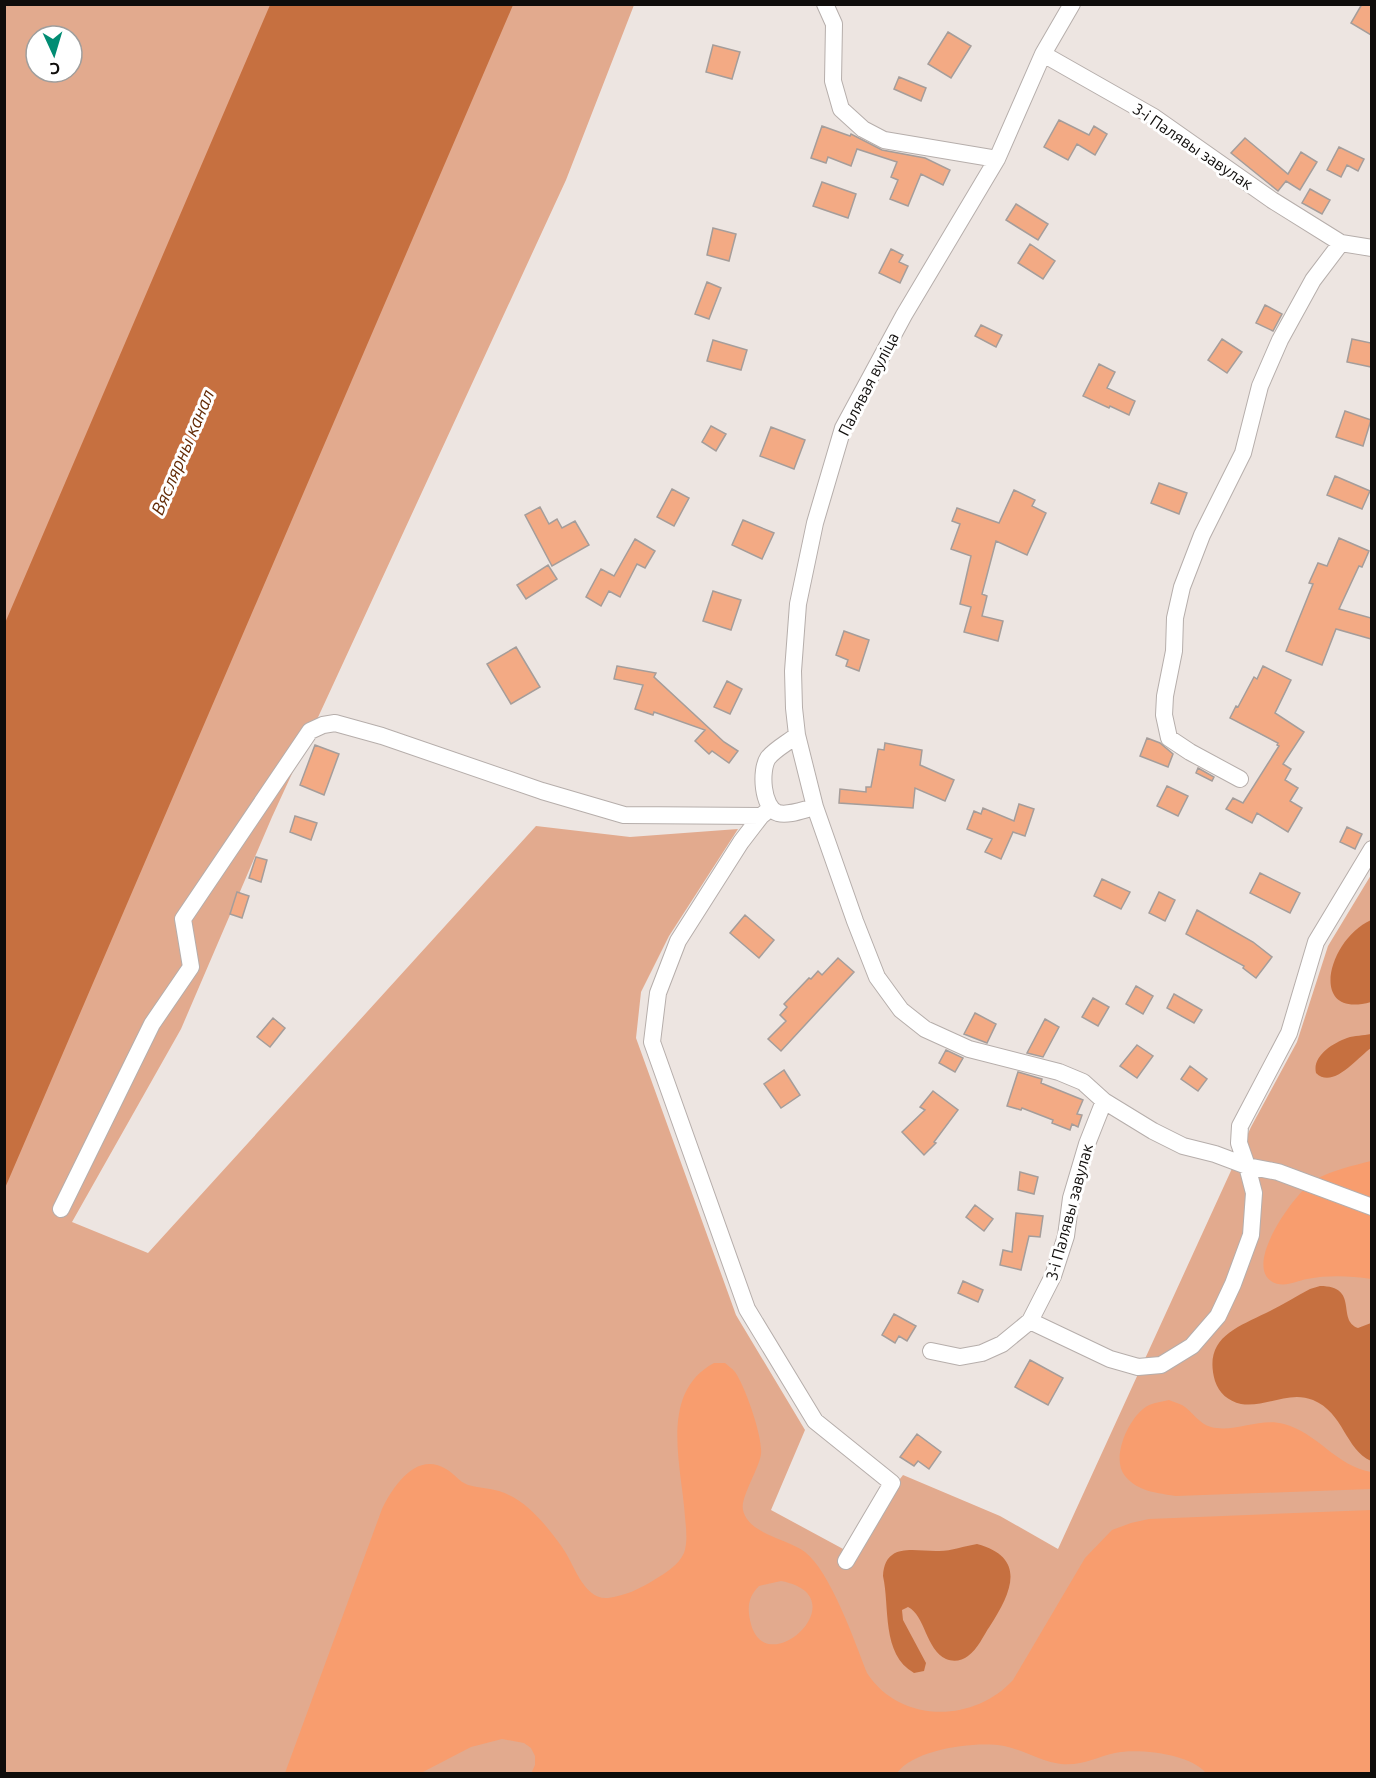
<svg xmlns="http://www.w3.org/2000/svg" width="1376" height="1778" font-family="Ubuntu,sans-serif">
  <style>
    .green { fill: #e2aa8e; fill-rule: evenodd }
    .forest { fill: #f89d6e; fill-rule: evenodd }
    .water { fill: #c67040 }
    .building { fill: #f3aa84; stroke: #a59d9a; stroke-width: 1.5 }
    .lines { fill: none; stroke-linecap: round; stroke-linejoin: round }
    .street-casing { stroke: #b6aeab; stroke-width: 18 }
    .street { stroke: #fff; stroke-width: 16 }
    .labels { text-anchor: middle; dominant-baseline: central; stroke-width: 6; stroke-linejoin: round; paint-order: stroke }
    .street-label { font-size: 16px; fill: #0f0d0b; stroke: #fff }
    .water-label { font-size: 18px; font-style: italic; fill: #632a05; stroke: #fff }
  </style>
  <rect width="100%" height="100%" fill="#ede5e1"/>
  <path class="green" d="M4 5H634L566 180 272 817 181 1029 72 1222 148 1253 536 826 630 837 738 829 669 936 641 992 636 1038 736 1315 805 1430 771 1510 845 1550 903 1475 1000 1516 1058 1549 1251 1127 1297 1042 1328 946 1371 875V1773H5ZM36 36H72V72H36Z"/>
  <path class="forest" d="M1371 1161V1279C1350 1276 1329 1275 1307 1279 1296 1281 1283 1289 1271 1281 1244 1263 1296 1191 1315 1180 1332 1170 1352 1166 1371 1161Z
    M714 1363H725C728 1366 732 1368 735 1372 745 1386 763 1437 761 1454 759 1469 740 1498 743 1510 749 1535 787 1538 805 1552 830 1571 855 1642 867 1673 900 1724 974 1723 1013 1680L1085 1558 1112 1530 1131 1523 1149 1519 1371 1510V1773H1206C1190 1754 1139 1748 1115 1753 1096 1757 1083 1766 1061 1764 1042 1762 1024 1750 1004 1746 975 1741 915 1749 897 1773L531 1774 535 1765V1756L531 1748 524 1743 502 1739 471 1747 421 1773H285L382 1509C393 1487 416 1451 446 1469 454 1473 458 1481 468 1485 478 1488 489 1488 499 1491 526 1499 546 1525 562 1547 574 1563 583 1600 608 1598 624 1596 640 1589 654 1580 664 1574 679 1565 684 1553 688 1542 686 1528 685 1517 682 1467 658 1393 714 1363ZM781 1581C862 1596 763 1687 750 1620 747 1606 749 1596 759 1586Z
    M1169 1400C1173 1402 1178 1403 1182 1405 1192 1411 1199 1424 1211 1427 1235 1433 1260 1417 1284 1424 1318 1433 1336 1466 1371 1472V1489L1176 1496C1158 1493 1138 1492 1125 1476 1111 1459 1127 1422 1143 1409 1150 1403 1160 1402 1169 1400Z"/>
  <path class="water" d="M270 5H513L5 1188V623Z
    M1371 920V1002C1307 1020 1328 939 1371 920Z
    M1371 1034V1048C1358 1057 1333 1090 1316 1073 1312 1056 1333 1043 1347 1038 1355 1035 1363 1036 1371 1034Z
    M1320 1286C1360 1286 1336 1320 1358 1328L1371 1323V1461C1345 1449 1344 1413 1313 1400 1289 1390 1265 1408 1241 1404 1228 1401 1219 1393 1215 1381 1203 1339 1235 1328 1266 1313 1281 1306 1295 1297 1310 1289Z
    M977 1544C1028 1558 1011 1593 990 1626 983 1636 978 1649 968 1656 962 1661 953 1662 946 1659 926 1650 925 1615 908 1607L902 1610 903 1620 926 1663 924 1671 914 1673C881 1654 890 1607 883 1576 885 1541 916 1552 939 1551 952 1551 964 1546 977 1544Z"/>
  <path class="building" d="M1362 4H1371V35L1351 23Z
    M948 32 971 46 951 78 928 64Z
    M713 45 740 52 732 79 706 72Z
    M899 77 926 88 921 101 894 89Z
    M1059 120 1089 135 1094 126 1107 134 1095 155 1077 144 1068 160 1044 147Z
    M822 126 850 136 851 134 882 150 925 158 950 170 943 185 921 174 908 206 890 199 898 180 891 177 897 162 857 149 851 166 828 157 826 163 811 158Z
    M1245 138 1288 174 1301 152 1317 162 1300 190 1286 181 1278 191 1231 153Z
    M1339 147 1364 159 1358 171 1347 165 1341 177 1327 170Z
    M822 182 856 194 848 218 813 206Z
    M1310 189 1330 200 1322 214 1302 203Z
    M1016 204 1048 224 1038 240 1006 220Z
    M713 228 736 234 729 261 707 255Z
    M1030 244 1055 261 1043 279 1018 263Z
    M891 249 903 255 899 262 908 266 900 283 879 273Z
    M707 282 721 288 709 319 695 314Z
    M1265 305 1282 314 1273 331 1256 323Z
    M981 325 1002 335 996 347 975 336Z
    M1222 339 1242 352 1227 373 1208 360Z
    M1352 339 1371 343V367L1347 362Z
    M713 340 747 350 741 370 707 361Z
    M1099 364 1115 372 1107 388 1135 401 1129 415 1110 406 1109 408 1083 396Z
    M1345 411 1371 420 1363 446 1336 437Z
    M711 426 726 434 716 451 702 442Z
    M771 427 805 440 794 469 760 456Z
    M1335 476 1370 491 1362 509 1327 495Z
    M1159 483 1187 493 1179 514 1151 503Z
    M672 489 689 498 674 526 657 517Z
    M1014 490 1035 500 1032 506 1046 513 1027 555 996 541 982 594 987 596 982 616 1003 621 998 641 964 632 971 607 960 604 971 556 951 549 960 524 952 521 957 508 999 523Z
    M540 507 549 524 557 519 562 528 575 521 589 545 552 566 525 515Z
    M743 520 774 533 762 559 732 545Z
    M1339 538 1369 551 1362 567 1359 566 1339 609 1371 618V639L1336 629 1322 665 1286 651 1313 584 1309 583 1318 563 1327 566Z
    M635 539 655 551 645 568 637 564 620 597 609 591 601 606 586 597 601 569 614 576Z
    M548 565 557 579 526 599 517 585Z
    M713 591 741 600 731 630 703 621Z
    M844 631 869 640 859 671 846 666 848 660 836 655Z
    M516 647 540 687 511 704 487 664Z
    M617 666 656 673 654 677 724 742 738 751 729 763 712 751 709 754 695 741 705 730 654 712 653 715 635 709 643 685 614 679Z
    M1263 666 1291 680 1275 713 1304 732 1283 764 1291 769 1285 780 1298 788 1290 801 1302 808 1288 832 1257 813 1252 823 1226 809 1233 798 1243 803 1279 746 1277 745 1278 743 1230 718 1236 706 1238 707 1254 677 1257 679Z
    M727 681 742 689 730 714 714 707Z
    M1147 738 1160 743 1173 754 1168 767 1140 756Z
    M885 743 922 750 920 765 954 780 945 801 915 788 913 808 839 803 840 789 866 792V787H871L878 749 884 750Z
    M315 745 339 754 324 795 300 785Z
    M1198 768 1214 777 1212 781 1196 773Z
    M1167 786 1188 796 1178 816 1157 806Z
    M1019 804 1034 809 1025 836 1013 832 1001 859 985 852 992 839 967 829 974 811 981 814 983 808 1014 821Z
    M295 816 317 823 311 840 290 832Z
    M1347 827 1362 834 1355 849 1340 842Z
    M256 857 267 860 261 882 249 878Z
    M1260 873 1300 893 1290 913 1250 893Z
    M1102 879 1130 892 1121 909 1094 896Z
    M237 892 249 896 242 918 230 914Z
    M1159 892 1175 900 1165 921 1149 913Z
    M1197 910 1253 942 1272 957 1256 978 1243 968 1244 966 1186 934Z
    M745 915 774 940 759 958 730 933Z
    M838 958 854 972 781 1051 768 1039 786 1021 780 1015 787 1007 784 1004 809 978 811 979 818 971 822 975Z
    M1136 986 1153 996 1143 1014 1126 1004Z
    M1174 994 1202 1010 1194 1023 1167 1008Z
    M1093 998 1109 1007 1098 1026 1082 1017Z
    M975 1013 996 1024 987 1043 964 1034Z
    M273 1018 285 1028 270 1047 257 1037Z
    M1045 1019 1059 1027 1043 1057 1027 1053Z
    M1137 1045 1153 1056 1137 1078 1120 1066Z
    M946 1050 963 1058 955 1072 939 1063Z
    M1190 1066 1207 1079 1198 1091 1181 1079Z
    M784 1070 800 1095 781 1108 764 1084Z
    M1018 1072 1042 1079 1041 1083 1083 1100 1077 1114 1082 1115 1078 1127 1072 1124 1070 1130 1052 1123 1053 1120 1022 1108 1021 1110 1007 1106Z
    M933 1091 958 1110 934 1142 936 1143 924 1155 902 1132 925 1110 920 1107Z
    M1020 1172 1038 1177 1034 1194 1018 1190Z
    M975 1205 993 1219 984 1231 966 1217Z
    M1016 1213 1043 1216 1040 1237 1029 1236 1021 1270 1000 1265 1003 1250 1012 1252Z
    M963 1281 983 1290 978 1302 958 1293Z
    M894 1314 916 1326 907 1341 899 1336 895 1343 882 1335Z
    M1030 1360 1063 1378 1048 1405 1015 1387Z
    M917 1434 941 1452 929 1469 918 1461 914 1466 900 1457Z"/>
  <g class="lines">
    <defs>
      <path id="street" d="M825 4 834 24 833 81 841 109 863 129 884 140 997 159
        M1072 4 1043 54 997 159 904 315 843 428 815 523 798 604 793 671 794 708 797 735 815 807 855 921 877 977 901 1010 925 1029 969 1049 1059 1072 1083 1082 1104 1101 1153 1131 1183 1146 1215 1154 1247 1166 1239 1143 1240 1126 1289 1033 1316 942 1372 849
        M1043 54 1154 117 1272 200 1341 243 1372 248
        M797 735C789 742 775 749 768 758 760 770 762 808 778 813 789 816 805 809 815 807
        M1240 779 1190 752 1169 738 1164 715 1165 696 1174 651 1175 618 1182 587 1202 535 1243 453 1260 386 1280 340 1313 280 1341 243
        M771 808 761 816 741 842 678 941 658 993 652 1042 747 1309 815 1421 892 1483 846 1561
        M61 1209 152 1024 191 967 183 919 310 731 323 725 335 723 382 736 542 791 624 815 761 816
        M1030 1321 1110 1359 1138 1367 1161 1365 1192 1346 1218 1316 1233 1284 1251 1235 1254 1193 1247 1166 1278 1172 1372 1207
        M931 1351 960 1357 982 1353 1002 1344 1030 1321 1053 1276 1066 1236 1071 1198 1087 1144 1104 1101"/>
    </defs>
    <use href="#street" class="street-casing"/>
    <use href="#street" class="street"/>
  </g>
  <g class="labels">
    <g class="street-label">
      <text transform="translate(1193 146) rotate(34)">3-і Палявы завулак</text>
      <text transform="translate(868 384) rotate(-63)">Палявая вуліца</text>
      <text transform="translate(1069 1212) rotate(-75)">3-і Палявы завулак</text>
    </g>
    <g class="water-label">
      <text transform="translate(182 452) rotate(-67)">Вяслярны канал</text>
    </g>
  </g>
  <rect width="1376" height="1778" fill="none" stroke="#0f0d0b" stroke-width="12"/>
  <g transform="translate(54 54) rotate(176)"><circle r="28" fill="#ffffff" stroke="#9f9e9d" stroke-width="1.5"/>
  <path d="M0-4.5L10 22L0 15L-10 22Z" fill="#018c73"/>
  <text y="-9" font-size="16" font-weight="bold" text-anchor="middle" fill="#0f0d0b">С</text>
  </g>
</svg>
